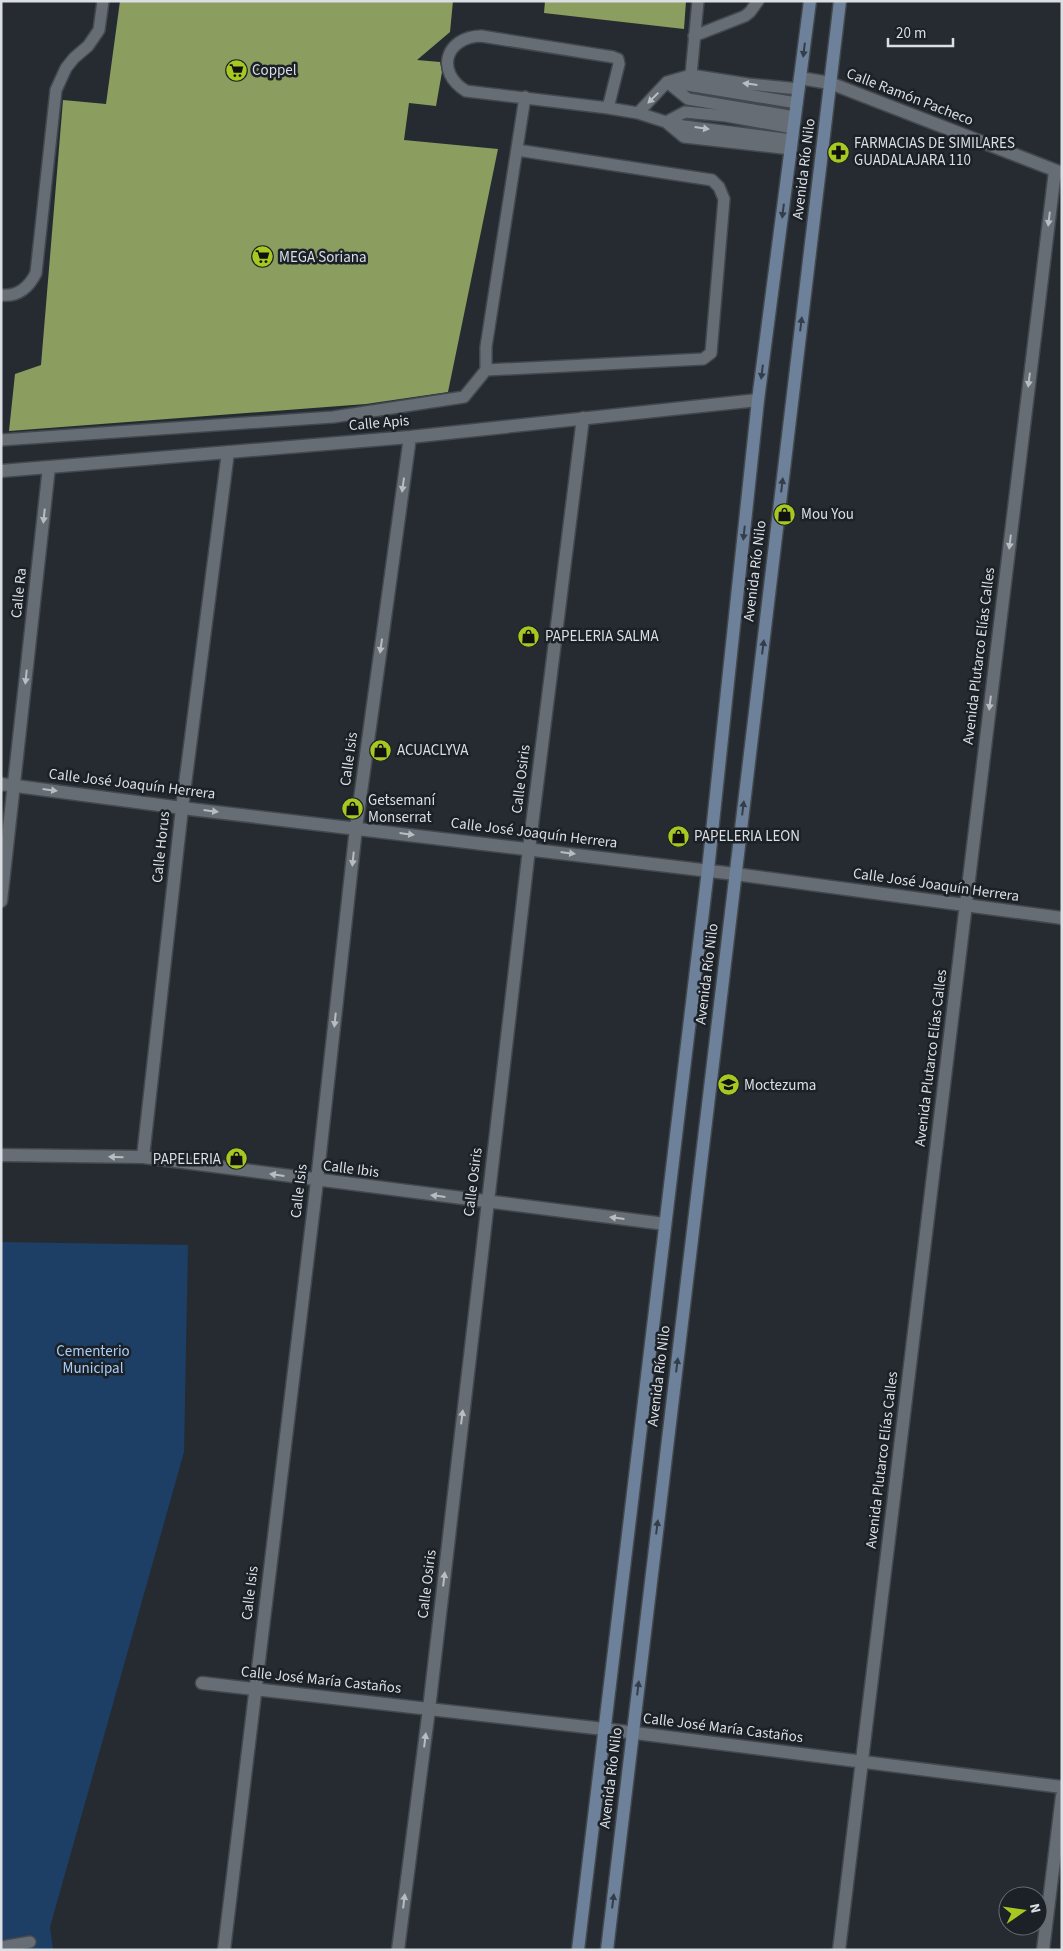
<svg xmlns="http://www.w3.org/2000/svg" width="1063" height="1951" font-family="'Source Sans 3',sans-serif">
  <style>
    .green { fill: #1d3f65 }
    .building { fill: #8c9d60 }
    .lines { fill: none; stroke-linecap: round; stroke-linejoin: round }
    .service-casing { stroke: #43484e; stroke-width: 14 }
    .minor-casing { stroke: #43484e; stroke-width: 15 }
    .secondary-casing { stroke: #43484e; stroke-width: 15 }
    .service { stroke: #666d75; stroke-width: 11 }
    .minor { stroke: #666d75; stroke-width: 12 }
    .secondary { stroke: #6d829a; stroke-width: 12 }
    .oneway { fill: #343e4a }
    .oneway2 { fill: #b8bdc3 }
    .labels { text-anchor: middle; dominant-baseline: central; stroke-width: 5; stroke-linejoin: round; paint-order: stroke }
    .poi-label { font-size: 15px; fill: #dbdfe4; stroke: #1b2127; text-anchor: start }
    .street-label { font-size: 15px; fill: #dbdfe4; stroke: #1b2127 }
    .park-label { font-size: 15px; fill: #aacef8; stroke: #1b2127 }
  </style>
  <rect width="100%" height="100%" fill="#252b31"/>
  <path class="green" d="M1 1242 188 1245 184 1452 50 1927 53 1950H1Z"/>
  <path class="building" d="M120 1H453L450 32 417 60 440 62 442 72 436 106 409 103 404 140 498 149 448 392 366 404 9 431 15 374 41 365 63 100 106 104Z
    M545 1H686L684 29 544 13Z"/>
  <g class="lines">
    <defs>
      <path id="service" d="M694 36 745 16 750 12 758 1
        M691 75 698 1
        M667 82 688 99 795 117
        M669 82 797 103
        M608 108 619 64 618 59 613 57 481 36C445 37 435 72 466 91L608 108 638 113 666 122 684 126 792 140
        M638 113 667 82 691 75 748 84 799 89
        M791 149 684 137 666 122 685 112 726 116 793 128
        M517 150 712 180 719 187 724 199 711 353 703 359 486 370V347L525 97
        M1 295C18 297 29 287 36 273L56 90 66 68 74 58 88 46 99 30 103 1
        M1 440 333 417 464 397 486 370
        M1 1947 30 1942"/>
      <path id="minor" d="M800 78 830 83 1062 173
        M1 471 410 437 758 400
        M1 784 182 808 735 874 1062 918
        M1 901 49 467
        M1 1155 143 1157 665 1224
        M143 1157 182 808 228 452
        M202 1683 604 1729 1062 1787
        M224 1950 317 1181 356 828 410 437
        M398 1950 429 1709 529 849 583 418
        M839 1950 1055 171
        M1043 1950 1062 1796"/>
      <path id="secondary" d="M578 1950 708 870 758 400 810 1
        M607 1950 840 1"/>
    </defs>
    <use href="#service" class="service-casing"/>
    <use href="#minor" class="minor-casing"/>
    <use href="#secondary" class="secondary-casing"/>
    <use href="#service" class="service"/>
    <use href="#minor" class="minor"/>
    <use href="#secondary" class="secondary"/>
  </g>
  <defs><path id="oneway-solid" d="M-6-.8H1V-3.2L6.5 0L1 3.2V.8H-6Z" transform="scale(1.25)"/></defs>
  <g class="oneway">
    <use href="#oneway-solid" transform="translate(804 50) rotate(97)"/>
    <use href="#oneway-solid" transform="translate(783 211) rotate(97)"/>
    <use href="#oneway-solid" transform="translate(801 324) rotate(-83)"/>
    <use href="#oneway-solid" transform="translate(762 372) rotate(97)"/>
    <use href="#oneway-solid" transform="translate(782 485) rotate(-83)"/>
    <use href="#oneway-solid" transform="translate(744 533) rotate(96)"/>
    <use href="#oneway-solid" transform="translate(763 647) rotate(-83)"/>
    <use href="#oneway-solid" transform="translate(743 808) rotate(-83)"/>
    <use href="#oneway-solid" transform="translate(677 1365) rotate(-83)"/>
    <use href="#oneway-solid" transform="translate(657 1527) rotate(-83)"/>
    <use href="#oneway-solid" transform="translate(638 1688) rotate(-83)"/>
    <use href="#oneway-solid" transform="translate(613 1901) rotate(-83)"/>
  </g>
  <g class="oneway2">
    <use href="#oneway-solid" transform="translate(750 84) rotate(-173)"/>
    <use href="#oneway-solid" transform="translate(653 98) rotate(135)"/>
    <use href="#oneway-solid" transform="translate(702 128) rotate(8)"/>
    <use href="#oneway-solid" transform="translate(1049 219) rotate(97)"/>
    <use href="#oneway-solid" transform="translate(1029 380) rotate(97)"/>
    <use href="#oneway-solid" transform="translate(403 485) rotate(98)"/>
    <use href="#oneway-solid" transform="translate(44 516) rotate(96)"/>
    <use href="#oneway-solid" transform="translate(1010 542) rotate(97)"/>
    <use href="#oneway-solid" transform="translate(381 646) rotate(98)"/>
    <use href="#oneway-solid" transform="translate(26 677) rotate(96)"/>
    <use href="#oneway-solid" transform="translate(990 703) rotate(97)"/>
    <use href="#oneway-solid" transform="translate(50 790) rotate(7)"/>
    <use href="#oneway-solid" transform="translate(211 811) rotate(7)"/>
    <use href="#oneway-solid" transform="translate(407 834) rotate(7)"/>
    <use href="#oneway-solid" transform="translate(568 853) rotate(7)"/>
    <use href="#oneway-solid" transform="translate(353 859) rotate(96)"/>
    <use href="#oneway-solid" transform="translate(335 1020) rotate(96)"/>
    <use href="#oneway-solid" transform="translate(116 1157) rotate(-179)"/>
    <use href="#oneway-solid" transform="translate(277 1175) rotate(-172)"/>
    <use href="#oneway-solid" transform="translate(438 1196) rotate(-173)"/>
    <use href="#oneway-solid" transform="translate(617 1218) rotate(-173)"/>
    <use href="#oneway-solid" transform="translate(462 1417) rotate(-83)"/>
    <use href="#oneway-solid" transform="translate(444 1579) rotate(-83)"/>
    <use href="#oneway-solid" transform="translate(425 1740) rotate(-83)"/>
    <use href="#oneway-solid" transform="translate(404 1901) rotate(-83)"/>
  </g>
  <defs>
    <symbol id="supermarket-disc" viewBox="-11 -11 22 22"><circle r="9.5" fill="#a7c820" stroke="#1b2127"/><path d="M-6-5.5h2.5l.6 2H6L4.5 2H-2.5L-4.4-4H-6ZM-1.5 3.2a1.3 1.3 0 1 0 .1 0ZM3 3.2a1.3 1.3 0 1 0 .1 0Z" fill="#111"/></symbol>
    <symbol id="pharmacy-disc" viewBox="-11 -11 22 22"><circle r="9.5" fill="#a7c820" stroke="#1b2127"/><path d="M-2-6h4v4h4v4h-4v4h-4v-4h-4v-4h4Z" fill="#111"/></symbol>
    <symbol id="shop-disc" viewBox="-11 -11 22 22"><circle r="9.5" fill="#a7c820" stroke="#1b2127"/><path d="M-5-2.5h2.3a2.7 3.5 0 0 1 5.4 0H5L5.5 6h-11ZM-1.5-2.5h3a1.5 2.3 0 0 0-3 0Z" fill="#111"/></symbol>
    <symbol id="school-disc" viewBox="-11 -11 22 22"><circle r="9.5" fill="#a7c820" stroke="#1b2127"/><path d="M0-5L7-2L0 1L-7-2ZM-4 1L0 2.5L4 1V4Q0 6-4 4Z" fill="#111"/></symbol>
  </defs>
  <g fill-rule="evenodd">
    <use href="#supermarket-disc" x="224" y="58" width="25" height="25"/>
    <use href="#pharmacy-disc" x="826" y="140" width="25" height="25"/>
    <use href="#supermarket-disc" x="250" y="244" width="25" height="25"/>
    <use href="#shop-disc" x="772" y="502" width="25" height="25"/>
    <use href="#shop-disc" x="516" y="624" width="25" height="25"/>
    <use href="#shop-disc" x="368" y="738" width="25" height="25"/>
    <use href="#shop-disc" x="340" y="796" width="25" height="25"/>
    <use href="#shop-disc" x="666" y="824" width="25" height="25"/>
    <use href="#school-disc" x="716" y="1072" width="25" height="25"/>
    <use href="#shop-disc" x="224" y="1146" width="25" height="25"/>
  </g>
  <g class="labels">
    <g class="poi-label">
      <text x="252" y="70">Coppel</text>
      <text x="854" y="143">FARMACIAS DE SIMILARES<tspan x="854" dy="17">GUADALAJARA 110</tspan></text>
      <text x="279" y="257">MEGA Soriana</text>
      <text x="801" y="514">Mou You</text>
      <text x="545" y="636">PAPELERIA SALMA</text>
      <text x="397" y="750">ACUACLYVA</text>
      <text x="368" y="800">Getsemaní<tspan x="368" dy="17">Monserrat</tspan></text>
      <text x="694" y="836">PAPELERIA LEON</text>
      <text x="744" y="1085">Moctezuma</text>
      <text x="221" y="1159" text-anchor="end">PAPELERIA</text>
    </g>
    <g class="street-label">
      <text transform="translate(910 97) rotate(21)">Calle Ramón Pacheco</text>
      <text transform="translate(804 169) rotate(-83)">Avenida Río Nilo</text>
      <text transform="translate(379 423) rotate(-5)">Calle Apis</text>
      <text transform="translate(755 571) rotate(-83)">Avenida Río Nilo</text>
      <text transform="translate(19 593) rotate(-84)">Calle Ra</text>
      <text transform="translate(979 656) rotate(-83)">Avenida Plutarco Elías Calles</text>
      <text transform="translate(349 759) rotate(-82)">Calle Isis</text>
      <text transform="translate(521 779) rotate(-83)">Calle Osiris</text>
      <text transform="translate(132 784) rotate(7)">Calle José Joaquín Herrera</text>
      <text transform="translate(534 833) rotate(7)">Calle José Joaquín Herrera</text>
      <text transform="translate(161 847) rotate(-84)">Calle Horus</text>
      <text transform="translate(936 885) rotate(8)">Calle José Joaquín Herrera</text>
      <text transform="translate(707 974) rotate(-83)">Avenida Río Nilo</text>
      <text transform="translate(931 1058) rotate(-83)">Avenida Plutarco Elías Calles</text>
      <text transform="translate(351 1169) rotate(7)">Calle Ibis</text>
      <text transform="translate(473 1182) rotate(-83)">Calle Osiris</text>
      <text transform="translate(299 1191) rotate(-83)">Calle Isis</text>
      <text transform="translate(659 1376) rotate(-83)">Avenida Río Nilo</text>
      <text transform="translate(882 1460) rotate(-83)">Avenida Plutarco Elías Calles</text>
      <text transform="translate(427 1584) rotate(-83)">Calle Osiris</text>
      <text transform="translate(250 1593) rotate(-83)">Calle Isis</text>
      <text transform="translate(321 1680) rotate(6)">Calle José María Castaños</text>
      <text transform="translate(723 1728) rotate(7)">Calle José María Castaños</text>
      <text transform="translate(611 1778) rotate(-83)">Avenida Río Nilo</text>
    </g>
    <g class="park-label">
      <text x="93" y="1351">Cementerio<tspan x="93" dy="17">Municipal</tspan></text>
    </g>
  </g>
  <rect width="1063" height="1951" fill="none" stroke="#dbdfe4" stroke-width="5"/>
  <g transform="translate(1023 1911) rotate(77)"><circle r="24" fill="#1b2127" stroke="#686d73"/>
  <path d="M0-4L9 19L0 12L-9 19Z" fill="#a7c820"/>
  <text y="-8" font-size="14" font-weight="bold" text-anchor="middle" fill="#dbdfe4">N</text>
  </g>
  <path d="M888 38v8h65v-8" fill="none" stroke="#dbdfe4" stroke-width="2.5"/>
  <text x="896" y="38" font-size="15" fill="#dbdfe4" stroke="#1b2127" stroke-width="4" paint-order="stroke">20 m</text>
</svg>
